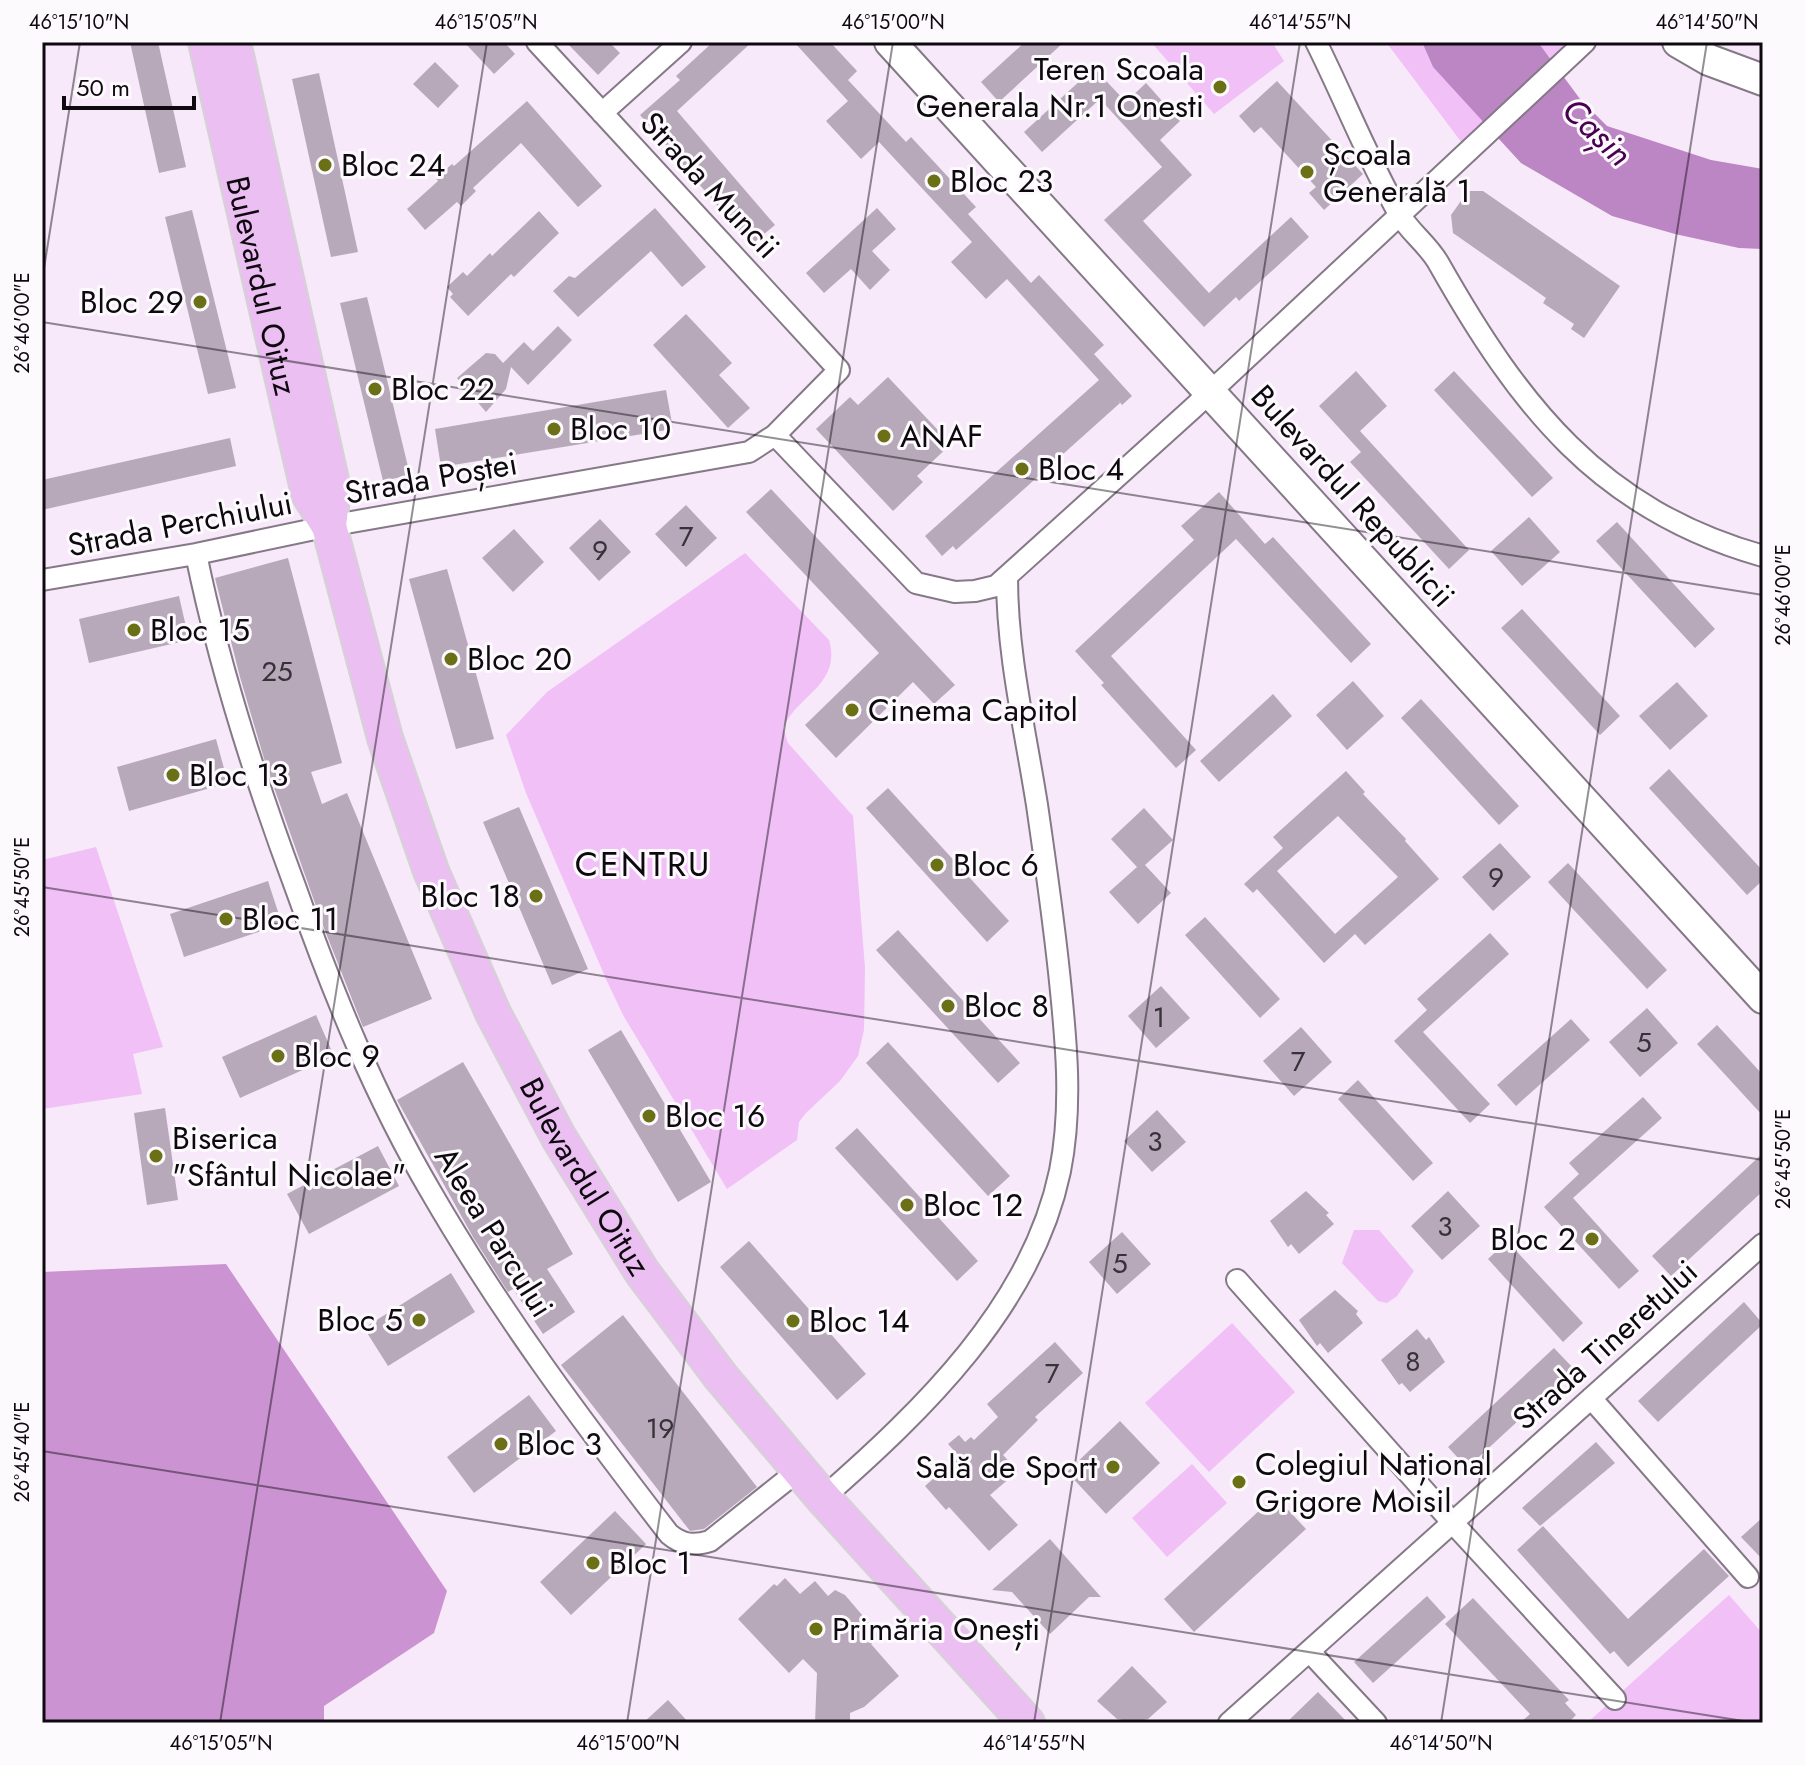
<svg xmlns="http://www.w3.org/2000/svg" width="1805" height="1765" font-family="Jost,sans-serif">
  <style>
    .green { fill: #f1c0f7 }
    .forest { fill: #cb93d2 }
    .water { fill: #bc85c3 }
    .building { fill: #b7a9b9; fill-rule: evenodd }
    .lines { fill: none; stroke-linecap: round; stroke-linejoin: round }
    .street-casing { stroke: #857887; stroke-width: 24 }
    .secondary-casing { stroke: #857887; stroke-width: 34 }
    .primary-casing { stroke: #d4d3d4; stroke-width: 38 }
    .street { stroke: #fff; stroke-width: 20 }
    .secondary { stroke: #fff; stroke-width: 30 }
    .primary { stroke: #ebbff1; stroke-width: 34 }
    .ticks { fill: none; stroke: #0e090f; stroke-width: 2; stroke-opacity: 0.45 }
    .poi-dot { fill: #6b6f15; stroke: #fdfafe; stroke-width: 3 }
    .labels { text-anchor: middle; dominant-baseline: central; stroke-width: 6; stroke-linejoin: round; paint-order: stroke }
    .number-label { font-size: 28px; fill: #38313a }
    .poi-label { font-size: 32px; fill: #0e090f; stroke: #fdfafe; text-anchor: start }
    .street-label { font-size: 32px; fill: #0e090f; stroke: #fdfafe }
    .water-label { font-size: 34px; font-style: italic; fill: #490052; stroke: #fdfafe }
    .neighbourhood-label { font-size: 34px; letter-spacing: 2px; fill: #0e090f; stroke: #fdfafe }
    .neatline { fill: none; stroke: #0e090f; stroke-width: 3 }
    .ticks-label { font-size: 20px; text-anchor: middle; fill: #0e090f }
  </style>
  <rect width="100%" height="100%" fill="#f7e9f9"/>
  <path class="green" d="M1151 42H1272L1284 61 1214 114Z
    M1386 42H1422L1433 67 1484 122 1462 143Z
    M1538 42H1570L1551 59Z
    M745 553 829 640C842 685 796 696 783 728L788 743 853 816 865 968 864 1030 858 1056 840 1081 806 1113 799 1122 797 1140 727 1189 623 1015 606 979 526 793 506 735 547 692Z
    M96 847 163 1047 133 1054 142 1094 42 1109V860Z
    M1354 1230H1379L1414 1271 1397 1296 1387 1303 1378 1301 1342 1263Z
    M1232 1323 1295 1392 1209 1472 1145 1403Z
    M1192 1464 1227 1503 1167 1557 1132 1518Z
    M1729 1595 1763 1634V1723H1587Z"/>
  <path class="forest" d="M226 1264 447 1591 434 1633 324 1706V1723H42V1272Z"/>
  <path class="water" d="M1422 42H1538L1580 99 1607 126 1711 160 1763 169V249L1739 248 1675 234 1612 216 1521 163 1433 67Z"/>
  <path class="building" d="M130 42H158L186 167 159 173Z
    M464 42H504L515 54 494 74Z
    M566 42H609L620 53 598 75Z
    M713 42H752L677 111 775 225 751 245 640 115 680 80 676 76Z
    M794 42H830L857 71 848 80 906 142 911 137 976 207 968 214 1031 283 1039 275 1104 345 1094 354 1132 396 1122 405 1118 400 1120 403 956 550 953 546 942 556 925 536 1099 380 1007 279 986 299 951 262 972 242 879 142 861 159 826 121 848 101Z
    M1025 42H1064L999 102 981 82Z
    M435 62 459 86 438 108 413 84Z
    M1094 68 1126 102 1146 83 1180 121 1160 140 1192 175 1143 221 1209 293 1291 217 1309 237 1239 301 1236 297 1204 327 1104 220 1162 167 1100 99 1042 152 1024 132Z
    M319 73 358 252 331 257 292 79Z
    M1277 81 1363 174 1324 210 1309 193 1316 187 1261 127 1254 133 1239 116Z
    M527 101 602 186 578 207 521 143 473 188 476 191 461 206 457 202 425 230 407 209 438 181 436 178 452 164 454 166Z
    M1468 191H1483L1620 286 1584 338 1571 329 1574 324 1543 303 1546 298 1453 233 1451 215Z
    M655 208 706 267 682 287 651 251 578 317 553 291 569 276 575 278Z
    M877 208 896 229 872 251 890 270 870 290 851 269 824 293 806 273Z
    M192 210 236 388 208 394 165 217Z
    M539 211 559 233 514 277 511 274 468 316 450 297 453 294 447 287 463 272 467 276 490 253 492 256Z
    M367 297 410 475 383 481 340 303Z
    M686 314 732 363 719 375 750 408 728 428 653 345Z
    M558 326 572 340 528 385 511 367 506 389 486 412 457 378 486 353 495 354 503 363 524 342 533 351Z
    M1356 371 1387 406 1360 431 1469 550 1449 569 1350 462 1361 452 1319 406Z
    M1454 371 1553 478 1532 497 1434 390Z
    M888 377 951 444 917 476 923 482 893 511 816 429 850 397 858 405Z
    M666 390 673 429 441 467 435 429Z
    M230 438 236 466 42 510V480Z
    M771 489 955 685 934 704 913 682 836 758 805 725 879 653 746 512Z
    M1219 492 1265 544 1273 537 1371 644 1351 663 1236 539 1111 656 1196 750 1176 768 1101 685 1104 683 1075 651 1194 540 1181 526Z
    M686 505 717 538 686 567 655 534Z
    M1529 517 1560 552 1522 586 1491 551Z
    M600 519 631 552 599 581 569 548Z
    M1617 522 1715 629 1695 648 1596 541Z
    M514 529 544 562 513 592 482 558Z
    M288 558 342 763 311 772 322 804 347 793 432 999 363 1027 322 923 265 762 240 677 215 578Z
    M447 569 494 739 456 749 409 579Z
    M179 596 189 640 89 663 79 619Z
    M1522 609 1620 716 1600 735 1501 628Z
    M1353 681 1384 716 1347 750 1316 715Z
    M1677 682 1708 716 1670 750 1639 716Z
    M1273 694 1292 716 1219 782 1200 761Z
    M1421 699 1519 806 1499 825 1401 718Z
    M216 739 228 783 129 811 117 767Z
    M1669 769 1763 871V880L1747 895 1649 788Z
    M1346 771 1365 792 1363 794 1406 839 1405 841 1439 879 1365 945 1355 934 1324 963 1257 889 1253 893 1244 884 1283 848 1273 837ZM1338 816 1398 877 1335 934 1277 871Z
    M888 788 1009 921 987 942 866 808Z
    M519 807 588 969 552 985 483 822Z
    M1144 808 1173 840 1145 865 1171 893 1138 924 1109 892 1137 867 1111 839Z
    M1500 843 1531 877 1493 911 1462 877Z
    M1568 863 1667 970 1647 989 1548 882Z
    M268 881 282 924 184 957 170 914Z
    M1205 917 1280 999 1260 1018 1185 935Z
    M898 930 1020 1063 998 1083 876 950Z
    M1490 933 1509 954 1423 1032 1490 1104 1470 1123 1394 1041 1427 1010 1417 999Z
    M1161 986 1190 1018 1156 1048 1128 1016Z
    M1647 1008 1678 1043 1640 1077 1609 1042Z
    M316 1015 334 1056 240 1098 222 1057Z
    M1571 1019 1590 1040 1516 1106 1497 1085Z
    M1717 1025 1763 1075V1116L1697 1044Z
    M1301 1027 1332 1062 1294 1096 1263 1061Z
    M621 1030 711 1182 678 1202 588 1050Z
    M888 1042 1010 1176 988 1196 866 1063Z
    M463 1062 573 1254 547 1269 575 1312 543 1334 513 1289 508 1292 473 1237 397 1100Z
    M1358 1080 1433 1163 1413 1181 1338 1099Z
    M1643 1097 1662 1118 1573 1198 1639 1271 1619 1289 1544 1207 1579 1174 1569 1163Z
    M165 1108 178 1200 147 1205 134 1113Z
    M1157 1110 1186 1142 1152 1172 1124 1141Z
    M857 1128 978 1261 957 1281 835 1148Z
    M378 1146 399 1186 309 1234 287 1194Z
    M1763 1153V1191L1671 1276 1652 1256Z
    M1306 1191 1329 1213 1326 1215 1334 1224 1299 1254 1291 1244 1288 1247 1270 1221Z
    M1448 1191 1480 1226 1442 1260 1411 1226Z
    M1122 1232 1151 1264 1117 1294 1089 1262Z
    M749 1241 866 1374 837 1400 720 1267Z
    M1507 1241 1583 1323 1563 1342 1488 1259Z
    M451 1273 475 1312 388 1366 364 1328Z
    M1335 1290 1358 1311 1356 1314 1363 1323 1328 1353 1320 1343 1317 1346 1299 1320Z
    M1744 1302 1763 1324 1658 1422 1638 1401Z
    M623 1315 757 1487 704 1529 690 1531 561 1365Z
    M1417 1329 1426 1340 1429 1337 1445 1362 1410 1392 1402 1383 1399 1385 1381 1360Z
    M1055 1342 1083 1373 1035 1417 1038 1420 1003 1455 1018 1471 990 1495 1018 1525 989 1551 949 1507 946 1510 925 1486 959 1456 948 1444 959 1435 965 1442 971 1437 974 1440 998 1417 987 1404Z
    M1554 1348 1574 1369 1467 1468 1448 1447Z
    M529 1395 556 1431 474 1493 447 1457Z
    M1120 1421 1160 1463 1106 1514 1067 1472Z
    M1596 1442 1615 1463 1540 1526 1522 1508Z
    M1275 1496 1306 1529 1194 1632 1164 1599Z
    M615 1511 646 1544 571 1615 540 1582Z
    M1763 1517V1560L1741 1537Z
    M1543 1526 1628 1619 1704 1549 1729 1576 1628 1667 1614 1651 1610 1654 1517 1550Z
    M1050 1539 1101 1597H1089L1050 1634 1012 1592 992 1590Z
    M785 1578 800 1594 815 1581 828 1596 835 1590 845 1595 880 1636 871 1644 899 1676 864 1707 850 1713V1723H815L817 1673 803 1659 789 1673 738 1619 774 1584 777 1586Z
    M1427 1596 1446 1617 1373 1683 1354 1662Z
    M1473 1598 1569 1700 1565 1703 1576 1715 1568 1723H1520L1530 1714 1445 1624Z
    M1132 1666 1167 1702 1148 1719 1135 1722 1117 1719 1097 1701Z
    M1318 1692 1348 1723H1286Z
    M668 1700 689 1723H643Z"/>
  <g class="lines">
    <defs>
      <path id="street" d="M1316 42C1344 98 1367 157 1398 212 1408 231 1429 245 1439 264 1519 405 1599 510 1763 556
        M602 113 681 42
        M775 435 916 583 955 592 975 591 996 586 1192 409 1585 42
        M196 554C219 666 256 782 296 889 333 993 375 1097 431 1192 501 1313 584 1424 669 1534 682 1545 694 1546 710 1541L799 1470
        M42 580 196 554 329 526 749 452 775 435 839 370 537 42
        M1237 1280 1452 1522 1615 1699
        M1591 1398 1748 1577
        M823 1498C922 1411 1032 1306 1060 1171 1073 1106 1066 1038 1059 972 1053 916 1045 860 1037 805 1025 729 1007 654 1007 577
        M1309 1651 1376 1723
        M1229 1723 1763 1244"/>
      <path id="secondary" d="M890 42 1763 998
        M1678 42 1709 60 1763 80"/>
      <g id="primary">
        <path id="s1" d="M206 42 309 494 329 526 385 738 431 871 493 1013 559 1138 642 1272 721 1377 823 1498 1027 1723"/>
        <path d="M233 42 333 489 329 526"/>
      </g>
    </defs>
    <use href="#street" class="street-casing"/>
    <use href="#secondary" class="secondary-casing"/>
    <use href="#primary" class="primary-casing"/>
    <use href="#street" class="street"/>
    <use href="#secondary" class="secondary"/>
    <use href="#primary" class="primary"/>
  </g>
  <path class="ticks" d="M42 281 80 42M42 322 1763 595M42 887 1763 1160M42 1451 1756 1723M220 1723 487 42M627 1723 893 42M1034 1723 1300 42M1441 1723 1707 42"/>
  <g class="poi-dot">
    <circle cx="1220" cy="87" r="8"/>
    <circle cx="325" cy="165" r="8"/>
    <circle cx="1307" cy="172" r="8"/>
    <circle cx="934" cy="181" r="8"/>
    <circle cx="200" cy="302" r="8"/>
    <circle cx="375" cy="389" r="8"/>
    <circle cx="554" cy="429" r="8"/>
    <circle cx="884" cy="436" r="8"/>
    <circle cx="1022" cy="469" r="8"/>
    <circle cx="134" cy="630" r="8"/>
    <circle cx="451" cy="659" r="8"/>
    <circle cx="852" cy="710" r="8"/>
    <circle cx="173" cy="775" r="8"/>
    <circle cx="937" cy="865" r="8"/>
    <circle cx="536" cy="896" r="8"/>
    <circle cx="226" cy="919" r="8"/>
    <circle cx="948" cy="1006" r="8"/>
    <circle cx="278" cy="1056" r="8"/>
    <circle cx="649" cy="1116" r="8"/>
    <circle cx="156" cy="1156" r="8"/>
    <circle cx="907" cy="1205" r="8"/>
    <circle cx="1592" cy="1239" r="8"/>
    <circle cx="419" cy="1320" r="8"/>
    <circle cx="793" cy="1321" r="8"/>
    <circle cx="501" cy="1444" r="8"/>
    <circle cx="1113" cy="1467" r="8"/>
    <circle cx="1239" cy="1482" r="8"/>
    <circle cx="593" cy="1563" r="8"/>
    <circle cx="816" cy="1629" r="8"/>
  </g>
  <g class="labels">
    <g class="number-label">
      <text x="686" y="536">7</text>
      <text x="600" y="550">9</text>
      <text x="277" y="671">25</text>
      <text x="1496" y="877">9</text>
      <text x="1159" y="1017">1</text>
      <text x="1644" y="1042">5</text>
      <text x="1298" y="1061">7</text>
      <text x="1155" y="1141">3</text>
      <text x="1445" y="1226">3</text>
      <text x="1120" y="1263">5</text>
      <text x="1413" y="1361">8</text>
      <text x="1052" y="1373">7</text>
      <text x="660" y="1428">19</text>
    </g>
    <g class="poi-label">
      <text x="1204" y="69" text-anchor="end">Teren Scoala<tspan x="1204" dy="37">Generala Nr.1 Onesti</tspan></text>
      <text x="1323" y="154">Școala<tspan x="1323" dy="37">Generală 1</tspan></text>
      <text x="341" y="165">Bloc 24</text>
      <text x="950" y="181">Bloc 23</text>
      <text x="184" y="302" text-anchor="end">Bloc 29</text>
      <text x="391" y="389">Bloc 22</text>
      <text x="570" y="429">Bloc 10</text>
      <text x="900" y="436">ANAF</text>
      <text x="1038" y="469">Bloc 4</text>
      <text x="150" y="630">Bloc 15</text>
      <text x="467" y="659">Bloc 20</text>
      <text x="868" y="710">Cinema Capitol</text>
      <text x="189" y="775">Bloc 13</text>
      <text x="953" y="865">Bloc 6</text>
      <text x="520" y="896" text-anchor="end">Bloc 18</text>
      <text x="242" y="919">Bloc 11</text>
      <text x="964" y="1006">Bloc 8</text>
      <text x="294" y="1056">Bloc 9</text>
      <text x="665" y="1116">Bloc 16</text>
      <text x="172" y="1138">Biserica<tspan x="172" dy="37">"Sfântul Nicolae"</tspan></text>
      <text x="923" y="1205">Bloc 12</text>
      <text x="1576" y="1239" text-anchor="end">Bloc 2</text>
      <text x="403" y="1320" text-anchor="end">Bloc 5</text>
      <text x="809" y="1321">Bloc 14</text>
      <text x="517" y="1444">Bloc 3</text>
      <text x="1255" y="1464">Colegiul Național<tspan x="1255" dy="37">Grigore Moisil</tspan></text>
      <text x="1097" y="1467" text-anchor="end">Sală de Sport</text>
      <text x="609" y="1563">Bloc 1</text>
      <text x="832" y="1629">Primăria Onești</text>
    </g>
    <g class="street-label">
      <text transform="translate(710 185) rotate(47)">Strada Muncii</text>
      <text stroke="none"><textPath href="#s1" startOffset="250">Bulevardul Oituz</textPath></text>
      <text transform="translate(431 478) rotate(-10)">Strada Poștei</text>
      <text transform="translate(1353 496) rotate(48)">Bulevardul Republicii</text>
      <text transform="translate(180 524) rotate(-11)">Strada Perchiului</text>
      <text stroke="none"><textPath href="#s1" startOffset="1204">Bulevardul Oituz</textPath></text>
      <text transform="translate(494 1232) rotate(58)">Aleea Parcului</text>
      <text transform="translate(1605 1345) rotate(-42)">Strada Tineretului</text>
    </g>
    <g class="water-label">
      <text transform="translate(1597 132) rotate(44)">Cașin</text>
    </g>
    <g class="neighbourhood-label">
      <text x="643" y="864">CENTRU</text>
    </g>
  </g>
  <rect width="1805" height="1765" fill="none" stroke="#fdfafe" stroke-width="88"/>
  <path d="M64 96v12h130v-12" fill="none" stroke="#0e090f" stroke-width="4"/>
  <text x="76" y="96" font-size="24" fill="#0e090f" stroke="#fdfafe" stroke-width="6" paint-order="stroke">50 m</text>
  <rect x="44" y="44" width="1717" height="1677" class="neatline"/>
  <g class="ticks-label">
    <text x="79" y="29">46°15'10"N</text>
    <text x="486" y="29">46°15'05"N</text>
    <text x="893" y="29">46°15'00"N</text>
    <text x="1300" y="29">46°14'55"N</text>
    <text x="1707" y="29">46°14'50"N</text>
    <text transform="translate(22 323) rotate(-90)" y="7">26°46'00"E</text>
    <text transform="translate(1783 595) rotate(-90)" y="7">26°46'00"E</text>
    <text transform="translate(22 887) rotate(-90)" y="7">26°45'50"E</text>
    <text transform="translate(1783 1159) rotate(-90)" y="7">26°45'50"E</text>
    <text transform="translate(22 1452) rotate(-90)" y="7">26°45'40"E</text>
    <text x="221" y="1750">46°15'05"N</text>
    <text x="628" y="1750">46°15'00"N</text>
    <text x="1034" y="1750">46°14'55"N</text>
    <text x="1441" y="1750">46°14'50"N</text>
  </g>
</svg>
